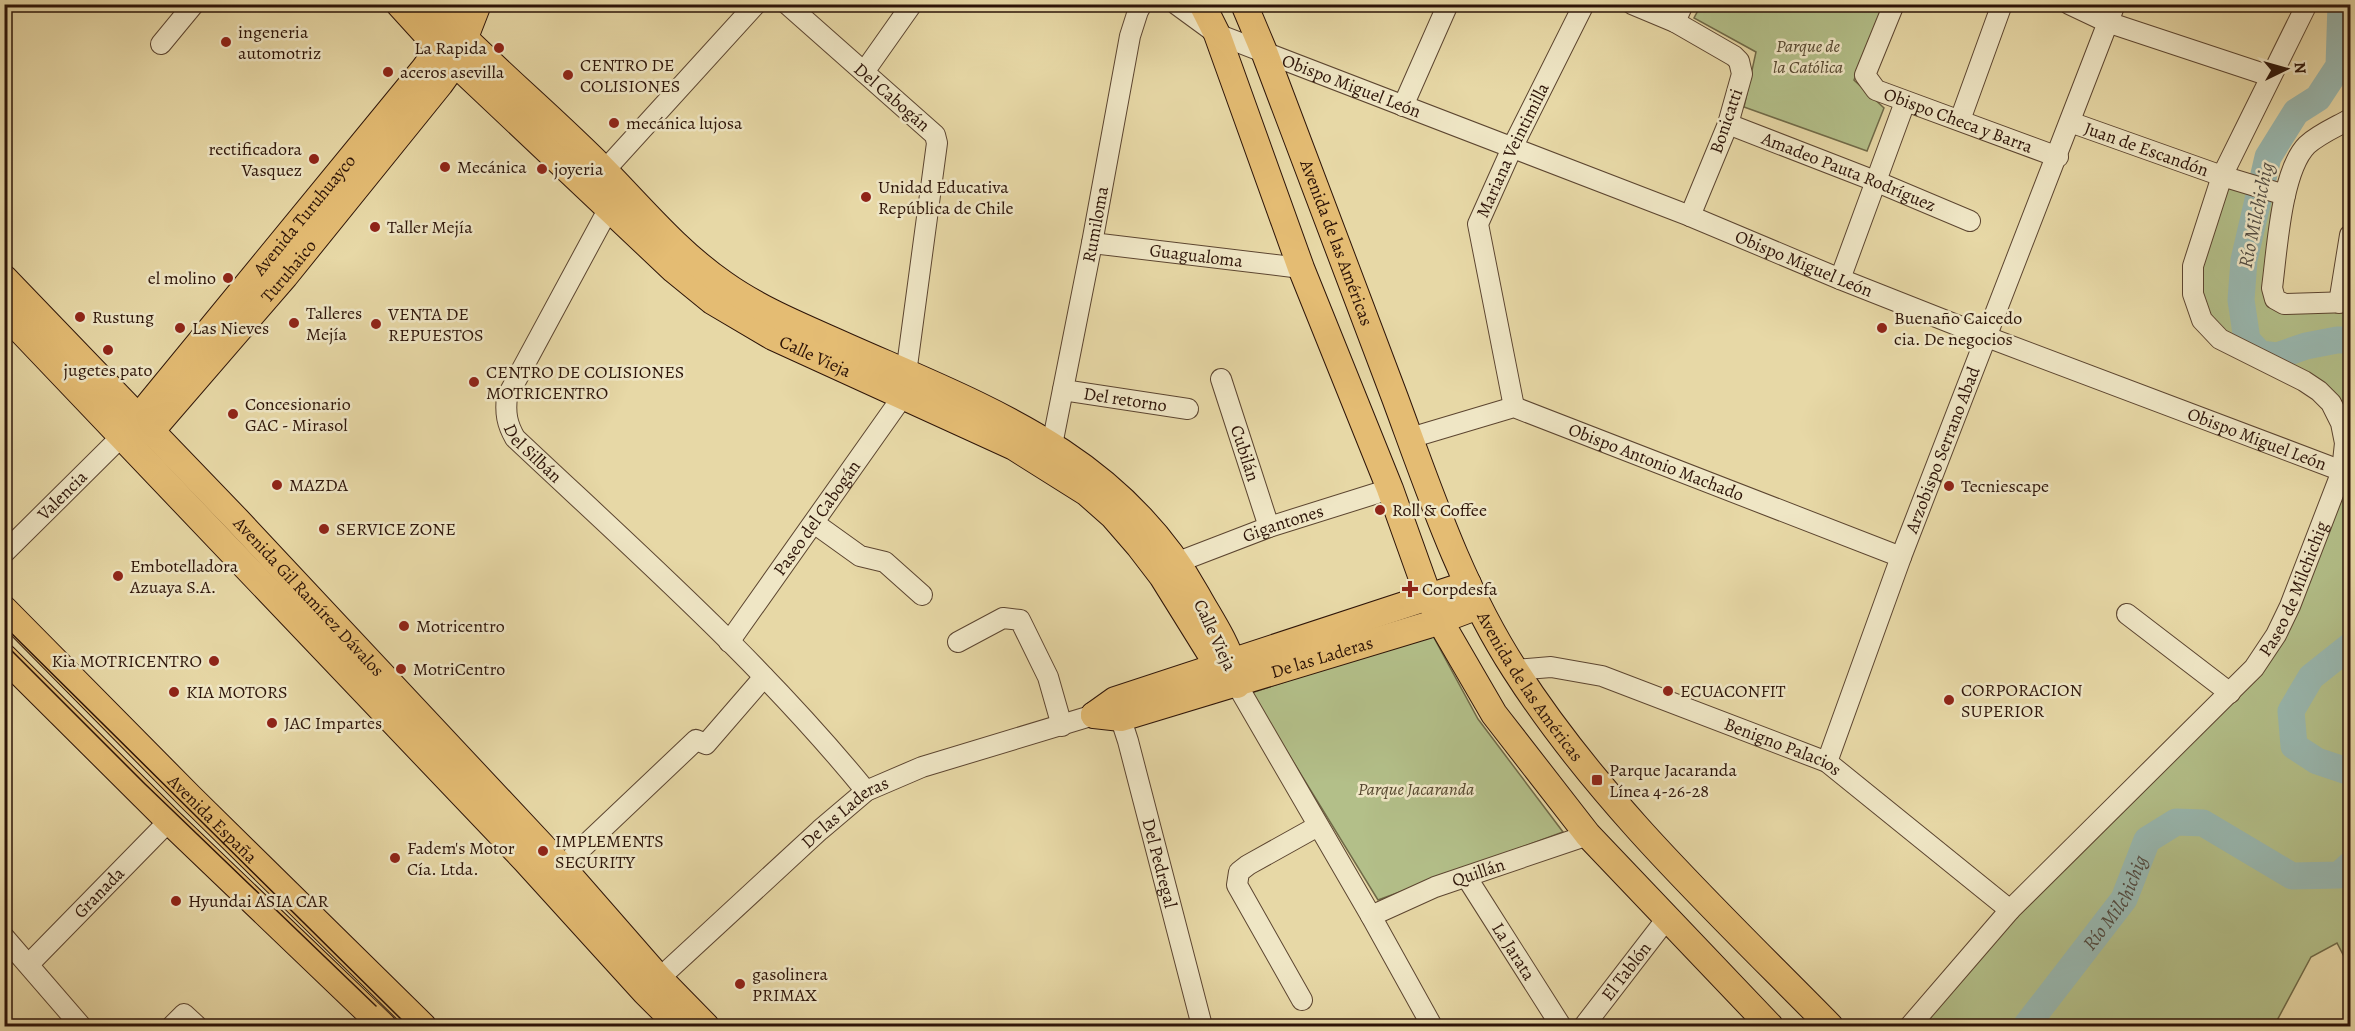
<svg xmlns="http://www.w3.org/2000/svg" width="2355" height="1031" font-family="Alegreya,serif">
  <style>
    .green { fill: #b3bf89; stroke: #706a48; stroke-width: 1.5 }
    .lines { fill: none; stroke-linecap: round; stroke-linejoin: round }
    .river { stroke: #99b8b0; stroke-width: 27 }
    .minor-casing { stroke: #5c4530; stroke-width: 22 }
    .major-casing { stroke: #2d1408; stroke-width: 28 }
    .minor { stroke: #efe6c5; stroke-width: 20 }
    .major { stroke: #e4bc73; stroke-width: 26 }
    .tram { stroke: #2d1408; stroke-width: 1.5 }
    .poi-dot { fill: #8f2418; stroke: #efe6c5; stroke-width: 2 }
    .labels { text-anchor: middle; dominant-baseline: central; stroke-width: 5; stroke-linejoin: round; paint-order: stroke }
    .poi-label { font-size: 18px; fill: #2d1408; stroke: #efe6c5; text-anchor: start }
    .park-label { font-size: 18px; font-style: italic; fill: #55472f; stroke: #efe6c5 }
    .street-label { font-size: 18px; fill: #2d1408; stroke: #efe6c5 }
    .water-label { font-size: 20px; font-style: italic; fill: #534d43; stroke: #efe6c5 }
  </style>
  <rect width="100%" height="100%" fill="#e7d8a6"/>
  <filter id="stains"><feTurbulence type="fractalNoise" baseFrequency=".00333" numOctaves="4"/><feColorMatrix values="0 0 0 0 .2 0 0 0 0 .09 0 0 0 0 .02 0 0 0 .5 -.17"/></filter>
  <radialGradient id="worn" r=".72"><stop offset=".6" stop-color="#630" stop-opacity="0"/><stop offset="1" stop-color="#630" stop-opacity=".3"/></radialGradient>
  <path class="green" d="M1701 5H1884L1854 80 1884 108 1867 151 1744 107 1756 52 1694 18Z
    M2228 180 2274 195 2266 303 2281 312 2350 304V435L2347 422 2222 334C2217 328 2210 322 2207 316 2185 273 2214 221 2228 180Z
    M2350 462V968L2337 943 2311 957 2274 1026H1920L2000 925 2123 810 2275 654 2349 473Z
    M1433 636 1478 719 1563 832 1378 900 1251 693 1379 651Z"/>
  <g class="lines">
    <g class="river">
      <path d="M2341 4 2339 66 2318 98 2296 112 2268 157 2244 260 2241 300 2247 340 2260 354 2277 356 2306 346 2337 340H2350"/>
      <path d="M2350 646 2311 677 2291 711 2294 746 2317 761 2350 772"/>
      <path id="s1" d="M2026 1026 2124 899 2147 840 2176 822 2203 823 2292 876 2339 875 2350 865"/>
    </g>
    <defs>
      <g id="minor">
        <path id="s2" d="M756 4 604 171C601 183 611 195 609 208L507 397C505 413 507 424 515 438 635 551 761 662 866 791"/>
        <path id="s3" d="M1176 4 1217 34 1690 216 1840 279 1987 337 2342 471"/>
        <path d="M1632 4 1675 22 1734 56 1739 61 1742 74 1728 124 1690 216"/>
        <path id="s4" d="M1894 4 1865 75 1876 90 2058 157"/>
        <path d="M2069 4 2107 22 2270 76"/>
        <path d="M1675 22 1683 4"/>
        <path d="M161 44 194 4"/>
        <path d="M864 72 912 4"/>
        <path d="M1403 106 1448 4"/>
        <path d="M2350 119C2336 127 2319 134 2307 145 2281 171 2277 251 2272 288L2275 299 2284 304 2350 302"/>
        <path d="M1960 120 2002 4"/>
        <path id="s5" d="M2070 122 2222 176 2285 195"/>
        <path id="s6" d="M1728 124 1875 181 1970 221"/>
        <path id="s7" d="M1092 243 1301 268"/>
        <path d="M1840 279 1905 102"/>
        <path d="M2339 303 2350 235"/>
        <path id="s8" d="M1221 379 1269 527"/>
        <path id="s9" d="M1063 390 1188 409"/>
        <path id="s10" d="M1514 407 1478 224 1512 148 1584 4"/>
        <path id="s11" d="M1410 438 1514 407 1901 557"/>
        <path id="s12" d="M1052 445 1092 243 1130 36 1138 11 1142 4"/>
        <path d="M814 523 860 556 885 562 922 595"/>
        <path id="s13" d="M4 553 121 437"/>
        <path id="s14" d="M1178 562 1269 527 1390 489"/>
        <path d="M2127 614 2230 693"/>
        <path id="s15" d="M729 642 903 396 937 143 935 135 787 4"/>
        <path d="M958 642 1003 618 1020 620 1048 677 1062 726"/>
        <path id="s16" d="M1515 670 1551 667 1602 676 1827 762 2010 910"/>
        <path d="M1237 685 1371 916 1432 1026"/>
        <path id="s17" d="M1116 704 1128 741 1202 1026"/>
        <path id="s18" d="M1827 762 1901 557 2115 4"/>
        <path d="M562 867 696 740 706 744 764 677"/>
        <path id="s19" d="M1467 878 1561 1026"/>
        <path id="s20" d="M1371 916 1435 887 1588 835"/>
        <path d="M4 937 81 1026"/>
        <path id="s21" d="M29 964 169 821"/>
        <path id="s22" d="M651 986 820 830 866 791 922 767 1094 715"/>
        <path d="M1302 1000 1237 885 1239 872 1248 865 1318 826"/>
        <path d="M172 1026 184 1014 197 1026"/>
        <path id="s23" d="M1584 1026 1668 917"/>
        <path id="s24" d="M1910 1026 2010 910 2254 668 2276 635 2290 606 2342 471 2345 443 2341 423 2331 403 2319 391 2304 381 2220 339 2202 320 2193 294V266L2222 176 2307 4"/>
      </g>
      <g id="major">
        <path id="s25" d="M399 4 439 48 674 270 712 301 773 337 1014 447 1087 493 1113 516 1139 546 1162 576 1218 666 1237 685"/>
        <path d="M431 4C486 63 549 114 605 171 643 210 679 253 724 284 762 311 806 328 848 347 986 408 1119 455 1197 595 1209 617 1226 641 1233 666"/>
        <path d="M1202 4 1217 34 1301 268 1390 489 1429 598 1440 621 1494 714 1588 835 1770 1026"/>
        <path id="s26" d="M1244 4 1265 54C1309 168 1352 283 1395 398 1429 490 1461 587 1515 670 1601 804 1720 914 1830 1026"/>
        <path id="s27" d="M4 278 237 520 562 867 659 978 706 1026"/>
        <path d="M4 313 525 860 645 992 679 1026"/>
        <path id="s28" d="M128 430 424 69 439 48 457 4"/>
        <path id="s29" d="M137 434 152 430 285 276 440 84 455 63 478 4"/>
        <path id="s30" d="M4 609 190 797 423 1026"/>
        <path d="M4 657 169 821 383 1026"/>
        <path id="s31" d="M1094 715 1121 718 1428 625 1478 606"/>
        <path d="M1094 715 1115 700 1468 584"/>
      </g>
    </defs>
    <use href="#minor" class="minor-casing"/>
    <use href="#major" class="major-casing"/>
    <use href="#minor" class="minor"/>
    <use href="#major" class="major"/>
    <path class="tram" d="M4 626 408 1026
      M4 643 145 784 376 1006"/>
  </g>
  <g class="poi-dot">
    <circle cx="226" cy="42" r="6"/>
    <circle cx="499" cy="48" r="6"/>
    <circle cx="388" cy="72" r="6"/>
    <circle cx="568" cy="75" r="6"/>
    <circle cx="614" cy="123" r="6"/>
    <circle cx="314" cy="159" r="6"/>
    <circle cx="445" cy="167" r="6"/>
    <circle cx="542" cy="169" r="6"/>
    <circle cx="866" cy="197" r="6"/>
    <circle cx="375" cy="227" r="6"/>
    <circle cx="228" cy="278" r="6"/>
    <circle cx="80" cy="317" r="6"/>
    <circle cx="294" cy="323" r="6"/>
    <circle cx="376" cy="324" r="6"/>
    <circle cx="180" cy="328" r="6"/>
    <circle cx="1882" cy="328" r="6"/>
    <circle cx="108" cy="350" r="6"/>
    <circle cx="474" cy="382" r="6"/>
    <circle cx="233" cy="414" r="6"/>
    <circle cx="277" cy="485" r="6"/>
    <circle cx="1949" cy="486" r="6"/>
    <circle cx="1380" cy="510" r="6"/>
    <circle cx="324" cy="529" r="6"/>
    <circle cx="118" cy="576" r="6"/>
    <path d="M1407 580h6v6h6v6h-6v6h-6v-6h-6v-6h6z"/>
    <circle cx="404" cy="626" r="6"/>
    <circle cx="214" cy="661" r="6"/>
    <circle cx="401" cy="669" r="6"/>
    <circle cx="1668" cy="691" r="6"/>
    <circle cx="174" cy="692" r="6"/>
    <circle cx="1949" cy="700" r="6"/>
    <circle cx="272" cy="723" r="6"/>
    <rect x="1591" y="774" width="12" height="12" rx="3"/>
    <circle cx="543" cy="851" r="6"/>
    <circle cx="395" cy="858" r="6"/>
    <circle cx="176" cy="901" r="6"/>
    <circle cx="740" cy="984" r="6"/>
  </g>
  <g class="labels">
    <g class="poi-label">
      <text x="238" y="32">ingeneria<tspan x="238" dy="21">automotriz</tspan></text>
      <text x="487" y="48" text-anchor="end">La Rapida</text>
      <text x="580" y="65">CENTRO DE<tspan x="580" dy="21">COLISIONES</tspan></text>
      <text x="400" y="72">aceros asevilla</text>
      <text x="626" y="123">mecánica lujosa</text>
      <text x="302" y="149" text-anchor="end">rectificadora<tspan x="302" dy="21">Vasquez</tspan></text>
      <text x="457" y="167">Mecánica</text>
      <text x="554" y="169">joyeria</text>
      <text x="878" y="187">Unidad Educativa<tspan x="878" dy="21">República de Chile</tspan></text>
      <text x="387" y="227">Taller Mejía</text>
      <text x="216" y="278" text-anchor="end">el molino</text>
      <text x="306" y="313">Talleres<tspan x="306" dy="21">Mejía</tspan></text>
      <text x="388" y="314">VENTA DE<tspan x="388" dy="21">REPUESTOS</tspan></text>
      <text x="92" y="317">Rustung</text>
      <text x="1894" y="318">Buenaño Caicedo<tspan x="1894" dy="21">cia. De negocios</tspan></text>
      <text x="192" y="328">Las Nieves</text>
      <text x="108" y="370" text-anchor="middle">jugetes pato</text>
      <text x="486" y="372">CENTRO DE COLISIONES<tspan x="486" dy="21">MOTRICENTRO</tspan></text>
      <text x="245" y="404">Concesionario<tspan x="245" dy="21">GAC - Mirasol</tspan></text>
      <text x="289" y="485">MAZDA</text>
      <text x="1961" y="486">Tecniescape</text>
      <text x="1392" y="510">Roll &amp; Coffee</text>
      <text x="336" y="529">SERVICE ZONE</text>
      <text x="130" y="566">Embotelladora<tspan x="130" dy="21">Azuaya S.A.</tspan></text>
      <text x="1422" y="589">Corpdesfa</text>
      <text x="416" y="626">Motricentro</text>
      <text x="202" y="661" text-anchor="end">Kia MOTRICENTRO</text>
      <text x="413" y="669">MotriCentro</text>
      <text x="1961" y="690">CORPORACION<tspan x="1961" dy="21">SUPERIOR</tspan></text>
      <text x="1680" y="691">ECUACONFIT</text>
      <text x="186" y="692">KIA MOTORS</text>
      <text x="284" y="723">JAC Impartes</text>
      <text x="1609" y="770">Parque Jacaranda<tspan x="1609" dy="21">Línea 4-26-28</tspan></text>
      <text x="555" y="841">IMPLEMENTS<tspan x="555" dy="21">SECURITY</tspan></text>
      <text x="407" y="848">Fadem's Motor<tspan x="407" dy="21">Cía. Ltda.</tspan></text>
      <text x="188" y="901">Hyundai ASIA CAR</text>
      <text x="752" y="974">gasolinera<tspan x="752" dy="21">PRIMAX</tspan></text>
    </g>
    <g class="park-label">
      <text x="1808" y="46">Parque de<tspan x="1808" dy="21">la Católica</tspan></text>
      <text x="1416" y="789">Parque Jacaranda</text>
    </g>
    <g class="street-label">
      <text stroke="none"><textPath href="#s3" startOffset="195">Obispo Miguel León</textPath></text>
      <text transform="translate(892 97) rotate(41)">Del Cabogán</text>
      <text stroke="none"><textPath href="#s4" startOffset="183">Obispo Checa y Barra</textPath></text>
      <text transform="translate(1726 121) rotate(-71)">Bonicatti</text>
      <text stroke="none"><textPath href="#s10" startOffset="268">Mariana Veintimilla</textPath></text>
      <text stroke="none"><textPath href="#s5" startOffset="81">Juan de Escandón</textPath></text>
      <text stroke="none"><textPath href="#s6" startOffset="130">Amadeo Pauta Rodríguez</textPath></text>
      <text stroke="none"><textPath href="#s28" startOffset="278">Avenida Turuhuayco</textPath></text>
      <text stroke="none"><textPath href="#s12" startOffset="225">Rumiloma</textPath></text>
      <text stroke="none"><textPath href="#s26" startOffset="256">Avenida de las Américas</textPath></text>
      <text stroke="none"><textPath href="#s7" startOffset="105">Guagualoma</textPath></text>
      <text stroke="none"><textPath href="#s3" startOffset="681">Obispo Miguel León</textPath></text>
      <text stroke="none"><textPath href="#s29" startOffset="225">Turuhaico</textPath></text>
      <text stroke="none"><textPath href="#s25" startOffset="549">Calle Vieja</textPath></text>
      <text stroke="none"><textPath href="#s9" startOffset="63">Del retorno</textPath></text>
      <text stroke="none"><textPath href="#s3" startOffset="1167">Obispo Miguel León</textPath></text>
      <text stroke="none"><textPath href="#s18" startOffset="333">Arzobispo Serrano Abad</textPath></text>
      <text stroke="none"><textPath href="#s2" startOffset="544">Del Silbán</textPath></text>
      <text stroke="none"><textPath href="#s8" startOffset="78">Cubilán</textPath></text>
      <text stroke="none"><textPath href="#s11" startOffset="261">Obispo Antonio Machado</textPath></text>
      <text stroke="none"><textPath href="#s13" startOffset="82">Valencia</textPath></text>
      <text stroke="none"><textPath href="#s15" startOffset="152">Paseo del Cabogán</textPath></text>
      <text stroke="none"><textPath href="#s14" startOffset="112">Gigantones</textPath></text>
      <text stroke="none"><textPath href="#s24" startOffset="586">Paseo de Milchichig</textPath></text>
      <text stroke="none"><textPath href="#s27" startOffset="441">Avenida Gil Ramírez Dávalos</textPath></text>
      <text transform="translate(1215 635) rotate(65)">Calle Vieja</text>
      <text stroke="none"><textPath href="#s31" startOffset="237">De las Laderas</textPath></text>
      <text stroke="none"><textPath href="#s26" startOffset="742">Avenida de las Américas</textPath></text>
      <text stroke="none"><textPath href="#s16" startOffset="282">Benigno Palacios</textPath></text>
      <text stroke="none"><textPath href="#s22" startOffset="261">De las Laderas</textPath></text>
      <text stroke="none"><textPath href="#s30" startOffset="296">Avenida España</textPath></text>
      <text stroke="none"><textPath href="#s17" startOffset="165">Del Pedregal</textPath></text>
      <text stroke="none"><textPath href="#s20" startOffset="116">Quillán</textPath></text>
      <text stroke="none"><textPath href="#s21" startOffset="100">Granada</textPath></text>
      <text stroke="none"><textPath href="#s19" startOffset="87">La Jarata</textPath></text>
      <text stroke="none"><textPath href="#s23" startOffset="69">El Tablón</textPath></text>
    </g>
    <g class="water-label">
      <text transform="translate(2256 215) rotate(-78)">Río Milchichig</text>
      <text stroke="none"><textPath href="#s1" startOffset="153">Río Milchichig</textPath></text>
    </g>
  </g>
  <rect width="2355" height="1031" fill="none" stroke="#e7d8a6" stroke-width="24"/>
  <rect x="6" y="6" width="2343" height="1019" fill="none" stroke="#2d1408" stroke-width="3"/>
  <rect x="12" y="12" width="2331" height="1007" fill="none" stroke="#2d1408" stroke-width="1.5"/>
  <g transform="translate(2286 69) rotate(85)" stroke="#efe6c5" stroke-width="4.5" paint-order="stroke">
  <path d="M0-4.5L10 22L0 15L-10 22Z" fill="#2d1408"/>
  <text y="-9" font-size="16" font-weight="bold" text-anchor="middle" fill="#2d1408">N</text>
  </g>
  <rect width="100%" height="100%" filter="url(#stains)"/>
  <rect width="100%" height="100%" fill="url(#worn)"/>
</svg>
